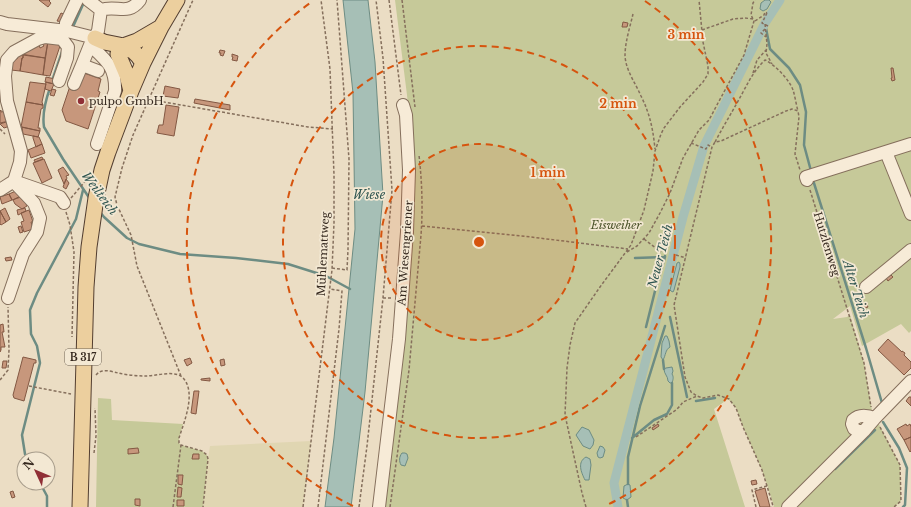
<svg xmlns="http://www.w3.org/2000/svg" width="911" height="507" font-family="'Libre Baskerville',serif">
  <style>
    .farmland { fill: #e0d6b2 }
    .green { fill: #c6c999 }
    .water { fill: #a6bfb6; stroke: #6d8c83 }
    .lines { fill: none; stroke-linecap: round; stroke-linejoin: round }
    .stream { stroke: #6d8c83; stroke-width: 2.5 }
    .canal { stroke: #a6bfb6; stroke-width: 9 }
    .building { fill: #c7977c; stroke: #835843 }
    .minor-casing { stroke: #856f5c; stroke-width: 14 }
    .major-casing { stroke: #533e30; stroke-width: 17 }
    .path { stroke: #856f5c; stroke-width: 1.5; stroke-dasharray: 3 2; stroke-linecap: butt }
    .minor { stroke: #f7ebd7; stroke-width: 12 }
    .major { stroke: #eccf9e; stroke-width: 15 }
    .ring { fill: none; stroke: #d6540e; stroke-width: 2; stroke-dasharray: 7 5 }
    .poi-dot { fill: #902f36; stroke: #f3e8d3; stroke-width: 1.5 }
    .labels { text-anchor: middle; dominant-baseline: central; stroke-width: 3.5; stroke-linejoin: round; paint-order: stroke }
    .shield { fill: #f3e8d3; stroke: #6f6255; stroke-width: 1 }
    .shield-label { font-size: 10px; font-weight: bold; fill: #36291f }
    .poi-label { font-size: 11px; fill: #36291f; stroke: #f3e8d3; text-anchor: start }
    .park-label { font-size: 11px; font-style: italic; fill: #495127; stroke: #f3e8d3 }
    .street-label { font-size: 11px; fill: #36291f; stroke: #f3e8d3 }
    .water-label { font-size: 12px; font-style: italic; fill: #2f5550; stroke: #f3e8d3 }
    .centre { fill: #d6540e; stroke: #f3e8d3; stroke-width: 2 }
    .ring-label { font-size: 12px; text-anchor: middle; font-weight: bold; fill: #d6540e; stroke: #f3e8d3; stroke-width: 3.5; stroke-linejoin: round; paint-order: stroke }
  </style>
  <rect width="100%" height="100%" fill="#ebddc4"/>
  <path class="farmland" d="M311 441 303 507H203L208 459 210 446Z"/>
  <path class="green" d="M395 0H911V331L909 333 901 324 862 346 850 306 833 319 847 317 850 315 864 363 872 411 900 465 901 501 894 507H773L774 506 762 470 743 427 736 408 728 399 714 409 745 507H382L411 137 407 95Z
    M98 398 111 399 112 420 183 424 179 438V443L181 445 202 451 207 455 208 459 203 507H96Z"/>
  <path class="water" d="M343 0H368L375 62 383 195 365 392 351 507H325L334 438 355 229 353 93Z
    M765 0H769L771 2 767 9 763 11 760 9 761 3Z
    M679 262 680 264V267L674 290 673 292 671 291 670 290 677 263Z
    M665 336H667L669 341 670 347C665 350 666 355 663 360L661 357 662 343Z
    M672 367 673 371 672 374C674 377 673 380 672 383H670L668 381C668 376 664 374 664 369L666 368Z
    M582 427 589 430 594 440 593 445 590 449 583 446 576 435Z
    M600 446 603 447 605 450 603 457 600 458 598 457 597 453Z
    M402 453H405L407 454 408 458 405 466 401 465C399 461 399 457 402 453Z
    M586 457 590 459 591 465 589 480H585C581 472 577 462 586 457Z
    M628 484 630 485 631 497 627 500 623 498 624 486Z"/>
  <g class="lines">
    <path class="stream" d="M765 23 770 49 789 68 800 85 806 112 804 145 811 171
      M72 29 85 0
      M52 81 62 52
      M50 88C46 99 42 114 44 127L63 159 90 199
      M813 180 866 348 882 403
      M100 212 104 217 127 238 139 244 180 254 236 258 288 264 326 276 350 289
      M635 258 665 257V256
      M670 317 687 397
      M646 327 656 287 665 257
      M663 360 664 369
      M696 401 715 398
      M883 422 899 448 907 468 905 505 903 507
      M632 438 654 420 667 414 672 405V383
      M28 459 25 454 22 435 40 363 37 346 31 334 30 310 37 293 64 242 76 219 83 190
      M835 469 875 430
      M40 483 47 496V507
      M628 484V457L640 406 665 326
      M627 500 628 507"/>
    <path class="canal" d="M618 507 614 483 683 217 704 146 765 23 780 0"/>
  </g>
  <path class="building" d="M39 0H50L49 1 51 3 48 7Z
    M61 13 66 15 63 22 57 21Z
    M623 22 628 23 627 27H622Z
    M48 41 61 43 50 76 43 75Z
    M48 41 45 58 21 54 39 44 40 48 44 46 42 43Z
    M220 50 225 51 223 56 220 55 221 53H219Z
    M19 54 23 55V58H22L20 71 11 70 13 58 17 59Z
    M232 54 238 56 237 61 232 60 233 57H232Z
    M23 55 45 58 43 75 20 71 22 58H23Z
    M891 68H893L895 80 892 81 891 78H892Z
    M81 72 101 79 98 91 100 92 88 129 66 121 62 110 71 83Z
    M46 77 55 79 54 84 45 82Z
    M30 82 46 84 42 102 43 105 26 102Z
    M46 82 54 84 51 91 45 89Z
    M165 86 180 89 178 98 163 96Z
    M52 89 56 90 54 96 50 95Z
    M195 99 230 105V110L194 103Z
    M26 102 43 105V108L41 109 38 128H40V131L21 127Z
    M166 105 179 107 174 136 157 133 159 125H163Z
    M1 110V112L6 111 9 121 0 123V111Z
    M9 121 10 126 4 128 0 124Z
    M22 127 40 131 38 137 23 134Z
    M33 136 39 137 42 144 36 147 33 138Z
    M42 144 45 153 31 158 28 150Z
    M42 157 43 159 35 162 34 160Z
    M44 159 52 178 42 183 33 163Z
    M63 167 69 175 66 176 67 178 64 184 58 170Z
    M66 179 69 183 66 189 63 187Z
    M18 190 21 197 12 200 9 194Z
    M9 194 12 200 2 204 0 197Z
    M22 195 27 206 22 209 15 204 13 200Z
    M5 208 10 219 6 222 0 211Z
    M25 208 26 211 18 215 17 210Z
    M29 210 33 222H31L33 229 24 232 21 222 24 221 21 213Z
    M0 211 6 222 1 225 0 224Z
    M21 226 23 232 20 233 18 227Z
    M11 257 12 260 6 261 5 258Z
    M891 275 893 277 888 281 886 278Z
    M866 303 868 307 863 309 861 305Z
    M3 324 4 332H2L5 347H1V350L0 352V325Z
    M888 339 902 352V351L905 353 904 355 911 362V368L904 375 878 350Z
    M23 357 36 360V363H34L24 401 14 398 13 395Z
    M190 358 192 363 187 366 184 360Z
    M224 359 225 365 221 366 220 360Z
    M3 361H7L6 368H2Z
    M210 378V381L201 380V379Z
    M194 391H199L196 414 191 413Z
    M909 397H911V406L906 401Z
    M658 424 659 426 653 430 652 428Z
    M906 424 907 426 910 424 911 427V437L904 440 897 429Z
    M911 437V451L910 452 904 440Z
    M138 448 139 453 128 454V449Z
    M193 454H199V459H192Z
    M178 475H183L182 485 178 484Z
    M756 480 757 484 752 485 751 481Z
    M178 487 182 488 181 497H177Z
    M765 488 770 507H760L755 491Z
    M13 491 15 497 12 498 10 492Z
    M135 499H140V506L135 505Z
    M177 500H184V506H177Z"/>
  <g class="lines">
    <defs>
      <path id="minor" d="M88 0 101 10 98 31 90 45 82 65 98 71
        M101 10C117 4 127 17 140 0
        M0 22 7 24 67 31 95 38
        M66 23 77 0
        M90 45C106 60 116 67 115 91L97 144
        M74 84 82 65
        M886 152 911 214
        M807 180 806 177 911 144
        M14 181 60 197 64 203
        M0 190 14 181 20 162 21 151 7 101 5 76 7 60 14 52 38 39 45 37 62 39 68 47 67 58 59 81
        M866 287 911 250
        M8 298 23 254 37 232 40 218 34 203 14 182
        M864 431H859L854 429 852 424 853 420C859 414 867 415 875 418
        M379 507 399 339 407 232 409 170 406 115 403 105
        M788 507 864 431 875 418 911 381"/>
      <path id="major" d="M95 38 104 42 119 45 133 51 138 56 143 63
        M123 46 137 41 161 27
        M118 54 127 75 131 91
        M80 507 86 287 89 247 96 198 102 170 108 152 131 91 143 63 161 27 177 0"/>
    </defs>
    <use href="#minor" class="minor-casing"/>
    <use href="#major" class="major-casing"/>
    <path class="path" d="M389 0 401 95
      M402 0 415 107
      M767 13 762 23 768 26
      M633 14C630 27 625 42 625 56 626 71 636 84 641 96 650 114 653 129 655 149
      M755 21 764 15 765 12 767 13
      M765 24 767 44 766 53 772 64
      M765 29 761 33 766 37
      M702 30 733 19 745 18 753 19
      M753 73 757 60 767 49
      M158 101 308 127 333 129
      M0 129 5 134
      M715 142C724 125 734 109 743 92 750 79 754 71 765 60 775 65 789 79 793 90 795 96 796 104 798 111
      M691 143 706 149 708 145 712 147
      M810 190 864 363 871 407
      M71 198 88 178
      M66 212 70 225 74 252 72 337
      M422 226 531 237 628 249
      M644 239 661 252
      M627 252 637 246 649 233 660 213 670 193 683 158 699 130 709 120 718 103 744 55 754 21 751 15 753 3 755 0
      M676 255 686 258
      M332 268 347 270 348 250 349 159 337 0
      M383 298H392
      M96 375C98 373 100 371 103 371 108 370 114 372 118 373 127 375 137 376 146 376 156 376 177 369 184 379 196 394 184 422 179 438V443L181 445 202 451 207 455 208 459 203 507
      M181 376 137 266 131 235 117 205 115 197 122 168 133 135 193 0
      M0 380 8 370 9 350 8 307
      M29 386 71 394
      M880 427 900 465 901 501 894 507
      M636 437 676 410 680 406 683 402 697 396
      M94 453 96 436 95 408
      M767 486 762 470 743 427 736 408 729 399 718 395 703 398 697 396 691 392 685 377 674 305 712 147 715 142 721 141 786 111 792 109 798 111 799 117 795 154 800 170
      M173 507 181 445
      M303 507 330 286 332 270 334 223V175L330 69 321 0
      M318 507 339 329 342 291 330 289
      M359 507 367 446 383 298 392 190 383 58 376 0
      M390 507 409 370 421 235C423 208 422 182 419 155
      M586 507 582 493 565 415 567 368 570 345 575 323 600 287 631 245 644 210 653 171 655 151 661 134 664 128 680 107 703 82 708 74V66L703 42 699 0
      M756 507 752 490 767 486 773 506 772 507"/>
    <use href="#minor" class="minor"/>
    <use href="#major" class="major"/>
  </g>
  <circle cx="479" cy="242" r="98" fill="#d6540e" fill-opacity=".12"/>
  <g class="ring">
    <circle cx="479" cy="242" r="98"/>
    <circle cx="479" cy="242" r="196"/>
    <path d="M353 506A293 293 0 0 1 313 1M645 1A293 293 0 0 1 605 506"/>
  </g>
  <circle class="poi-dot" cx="81" cy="101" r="4"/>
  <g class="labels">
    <rect class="shield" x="65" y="349" width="36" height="16" rx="3"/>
    <g class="shield-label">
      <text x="83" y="357">B 317</text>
    </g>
    <g class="poi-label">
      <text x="89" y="101">pulpo GmbH</text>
    </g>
    <g class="park-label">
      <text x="616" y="225">Eisweiher</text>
    </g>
    <g class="street-label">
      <text transform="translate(827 244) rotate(73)">Hutzlenweg</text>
      <text transform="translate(405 253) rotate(-86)">Am Wiesengriener</text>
      <text transform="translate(323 254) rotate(-87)">Mühlemattweg</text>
    </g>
    <g class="water-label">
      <text transform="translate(100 193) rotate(53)">Weilteich</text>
      <text x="369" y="194">Wiese</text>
      <text transform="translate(660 256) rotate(-75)">Neuer Teich</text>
      <text transform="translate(856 289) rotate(73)">Alter Teich</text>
    </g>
  </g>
  <circle cx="479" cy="242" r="6" class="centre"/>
  <g class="ring-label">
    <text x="686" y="39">3 min</text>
    <text x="618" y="108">2 min</text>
    <text x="548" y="177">1 min</text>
  </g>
  <g transform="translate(36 471) rotate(314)"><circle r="19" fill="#f3e8d3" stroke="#a79c8b"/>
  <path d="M0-3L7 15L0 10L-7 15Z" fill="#902f36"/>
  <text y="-6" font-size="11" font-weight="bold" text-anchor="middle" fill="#36291f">N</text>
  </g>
</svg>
